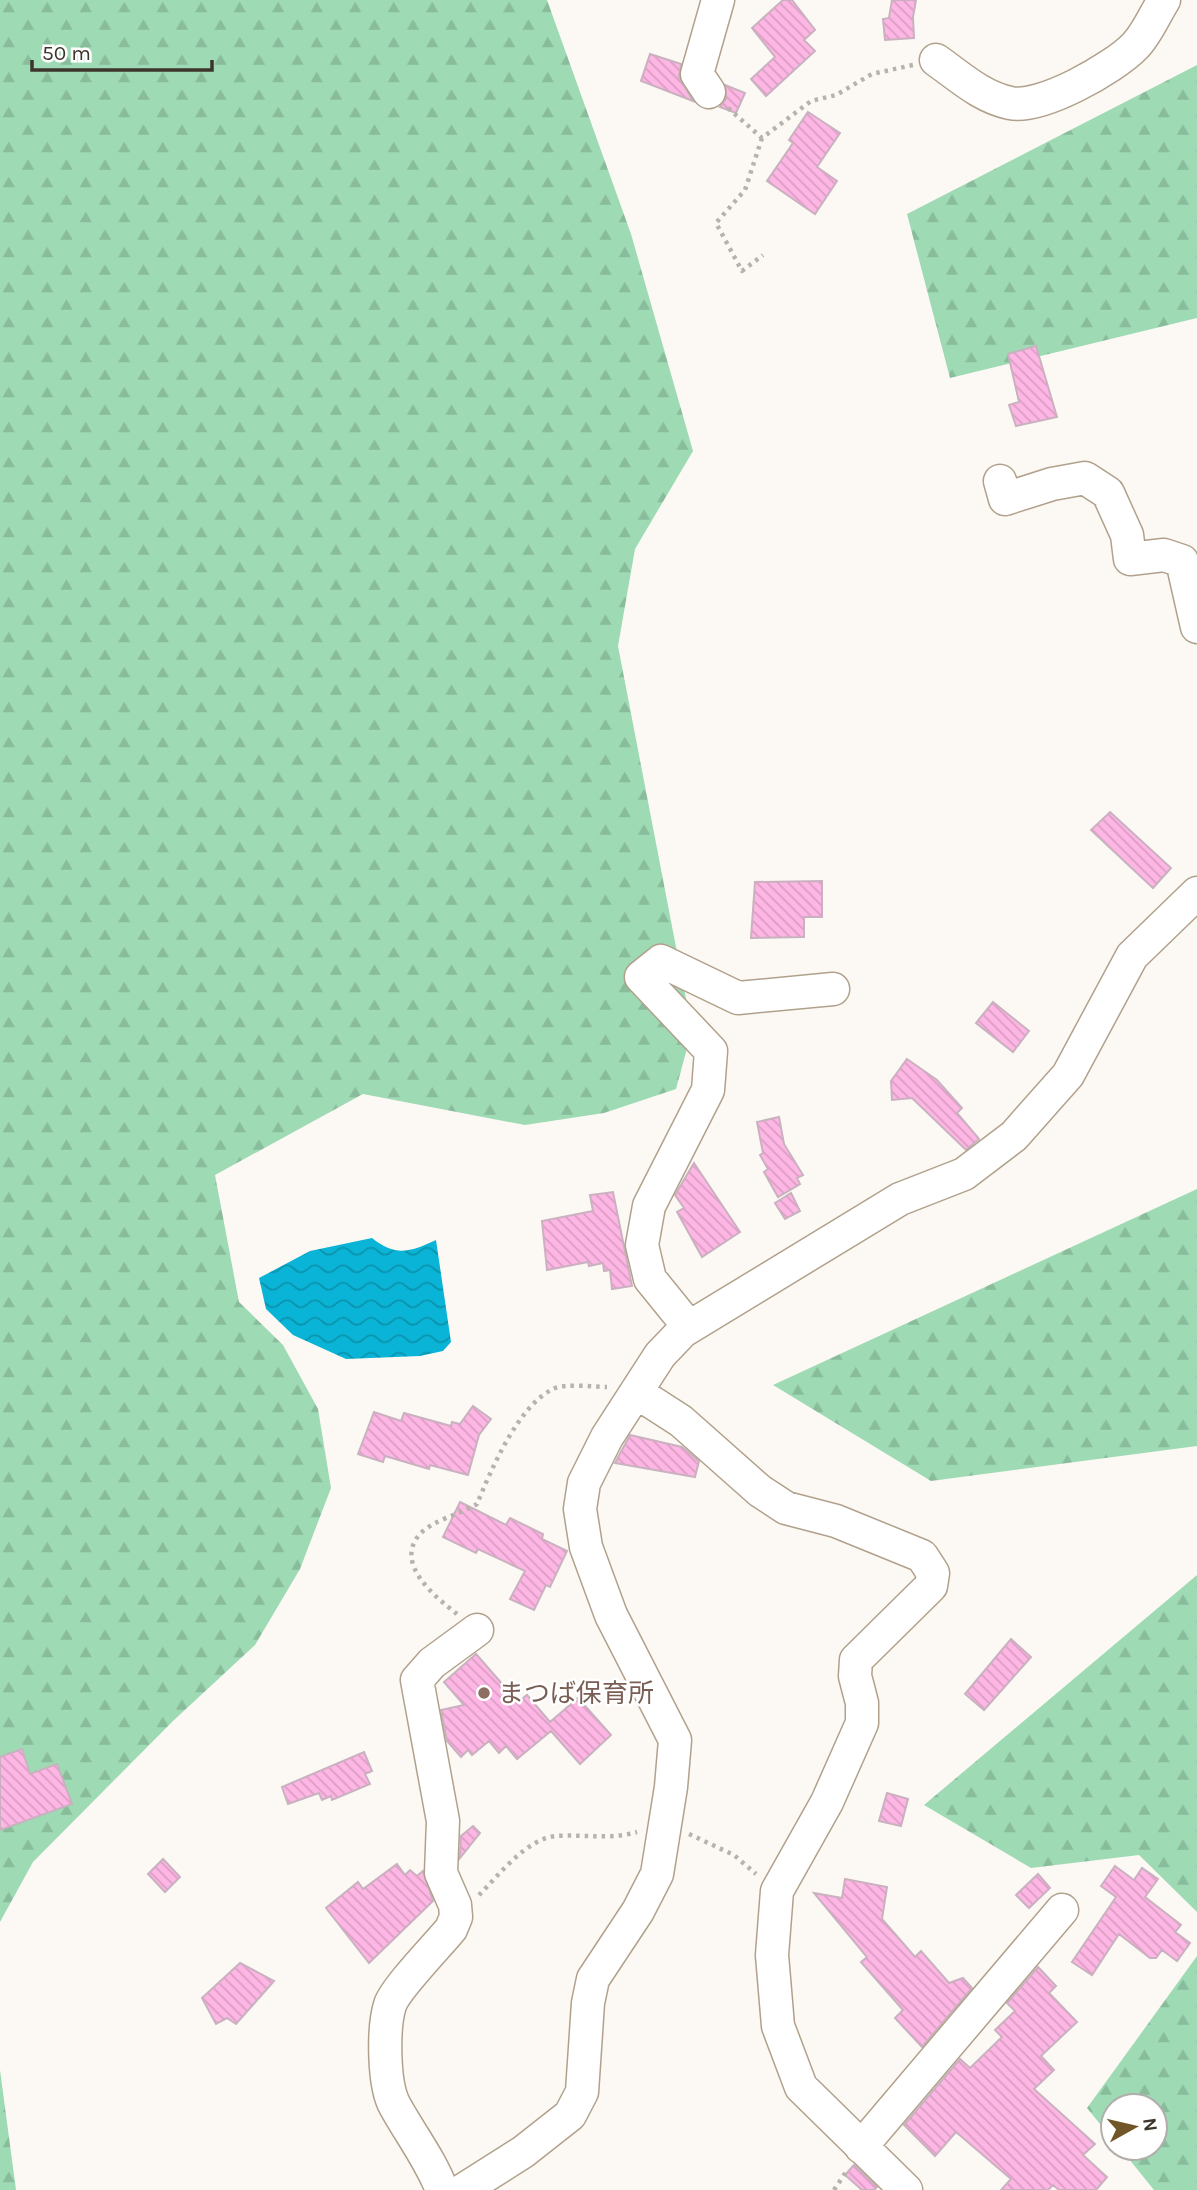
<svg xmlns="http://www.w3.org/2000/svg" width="1197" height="2190" font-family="Karla,'Noto Sans JP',sans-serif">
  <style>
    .forest { fill: url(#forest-firs) }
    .water { fill: url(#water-waves) }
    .building { fill: url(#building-back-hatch); stroke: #cab1c0; stroke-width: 2 }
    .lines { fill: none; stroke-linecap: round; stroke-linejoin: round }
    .minor-casing { stroke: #b1a18c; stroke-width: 35 }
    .path { stroke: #b7b2ac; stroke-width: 4.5; stroke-dasharray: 3.5 5; stroke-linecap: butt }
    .minor { stroke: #fff; stroke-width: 32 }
    .education-dot { fill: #8d6e63; stroke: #fff; stroke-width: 2.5 }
    .labels { text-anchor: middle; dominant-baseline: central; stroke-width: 5; stroke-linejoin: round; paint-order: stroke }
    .education-label { font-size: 26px; fill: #785e54; stroke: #fff; text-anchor: start }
  </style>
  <defs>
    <pattern id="forest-firs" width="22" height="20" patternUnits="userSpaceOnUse" patternTransform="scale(1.75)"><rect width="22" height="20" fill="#9edab4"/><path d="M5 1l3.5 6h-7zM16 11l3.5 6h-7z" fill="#89bc9b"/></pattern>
    <pattern id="water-waves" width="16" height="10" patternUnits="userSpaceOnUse" patternTransform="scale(1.75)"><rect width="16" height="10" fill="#09b4d6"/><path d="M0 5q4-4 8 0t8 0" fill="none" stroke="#0b93ae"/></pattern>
    <pattern id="building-back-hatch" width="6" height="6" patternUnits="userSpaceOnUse" patternTransform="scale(1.75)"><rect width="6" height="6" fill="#feb6e4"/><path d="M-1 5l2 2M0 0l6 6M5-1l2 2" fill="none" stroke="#db9dc4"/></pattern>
  </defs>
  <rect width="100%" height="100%" fill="#fcf9f4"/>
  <path class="forest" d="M0 0H547L631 234 693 451 635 549 618 646 692 1030 676 1089 604 1113 525 1125 363 1094 215 1175 239 1302 283 1345 318 1409 331 1488 300 1569 255 1645 173 1721 33 1862 0 1922Z
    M1197 65V318L950 378 907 214Z
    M1197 1189V1446L931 1481 773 1385Z
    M1197 1575V1912L1139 1855 1031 1868 924 1805Z
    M1197 1956V2190H1154L1120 2148H1155V2106H1113V2140L1087 2108Z
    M0 2070 16 2190H0Z"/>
  <path class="water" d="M372 1238C396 1257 410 1252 436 1240L451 1342 443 1351 420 1356 346 1359 293 1335 266 1309 259 1278 310 1251Z"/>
  <path class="building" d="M783 0H792L815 30 804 40 815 51 766 96 751 79 775 57 752 28Z
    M892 0H916L913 17 914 38 885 40 883 19 889 18Z
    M650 54 681 64 679 77 693 101 641 81Z
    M725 85 745 93 736 113 720 107 726 99Z
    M808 112 840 133 817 167 837 181 815 214 767 181 793 143 789 140Z
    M1036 346 1057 417 1016 426 1009 405 1019 402 1008 354Z
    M1110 812 1171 868 1153 888 1091 830Z
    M822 881V917H804V937L751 938 755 882Z
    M993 1002 1029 1031 1013 1052 976 1023Z
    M907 1059 937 1080 962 1108 957 1113 979 1139 966 1150 912 1098 892 1100 891 1081Z
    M779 1117 784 1144 803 1175 797 1178 800 1184 778 1197 764 1172 768 1169 760 1155 763 1153 757 1122Z
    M694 1163 740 1232 702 1257 677 1212 684 1208 675 1195Z
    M613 1192 632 1286 612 1289 610 1270 604 1271 603 1263 589 1266 588 1262 547 1270 542 1221 593 1211 590 1195Z
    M791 1193 800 1211 785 1219 775 1203Z
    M473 1406 491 1419 479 1435 468 1475 430 1465 429 1469 385 1456 383 1462 358 1454 374 1412 401 1421 404 1413 451 1426 452 1422 460 1424Z
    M630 1435 682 1447 699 1461 695 1477 615 1463Z
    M460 1502 506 1525 510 1518 543 1534 542 1539 567 1551 550 1587 546 1585 534 1610 510 1599 525 1571 478 1549 476 1553 443 1537Z
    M1011 1639 1031 1657 984 1710 965 1694Z
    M476 1654 518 1702 527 1695 550 1722 578 1698 611 1735 580 1764 551 1731 517 1759 506 1746 499 1753 489 1741 472 1755 468 1750 461 1757 447 1741 441 1710 464 1705 444 1682Z
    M22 1749 30 1774 57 1764 72 1804 0 1830V1757Z
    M364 1752 372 1771 365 1774 370 1784 332 1800 331 1796 322 1800 319 1793 288 1804 282 1787Z
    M887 1793 908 1799 901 1826 879 1821Z
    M473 1826 480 1833 460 1858 461 1836Z
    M163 1859 180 1877 165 1892 148 1874Z
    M397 1864 405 1875 410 1870 417 1876 423 1871 433 1901 369 1963 326 1908 358 1882 363 1889Z
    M1115 1866 1134 1880 1142 1868 1158 1879 1145 1897 1181 1925 1175 1932 1190 1943 1177 1961 1162 1950 1156 1958H1150L1119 1934 1092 1975 1072 1962 1116 1897 1101 1886Z
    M1038 1874 1050 1888 1029 1908 1016 1895Z
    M845 1879 887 1887 882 1919 915 1957 921 1951 949 1983 963 1978 972 1988 922 2047 895 2018 903 2010 861 1962 867 1957 814 1893 842 1898Z
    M240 1963 274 1981 236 2024 227 2018 216 2024 202 1998Z
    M1038 1967 1056 1986 1049 1993 1077 2022 1041 2056 1054 2070 1034 2089 1095 2144 1083 2155 1107 2177 1096 2190H1059L1053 2185 1048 2190H1001L1011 2179 956 2132 935 2156 904 2125 960 2059 970 2068 1002 2037 995 2030 1015 2011 1007 2003Z
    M854 2165 877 2187 874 2190H862L845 2175Z"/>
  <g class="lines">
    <defs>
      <path id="minor" d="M936 60C959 76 981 97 1010 103 1040 110 1114 68 1135 46 1147 34 1155 14 1164 0
        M709 92 697 74 718 0
        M1000 481 1005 499 1052 484 1085 478 1108 493 1127 535 1130 559 1164 555 1182 561 1197 627
        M689 1327 650 1279 642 1245 649 1206 708 1090 711 1051 641 977 661 961 738 998 833 989
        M636 1392 681 1421 760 1491 786 1508 836 1521 922 1556 933 1573 931 1586 856 1660 855 1676 862 1703V1723L827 1802 777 1891 772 1955 778 2026 801 2087 906 2190
        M861 2147 1062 1910
        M442 2190C430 2159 411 2135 395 2106 383 2085 383 2027 390 2005 395 1989 438 1945 451 1929L456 1917 455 1905 441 1873 443 1821 417 1680 432 1663 477 1630
        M463 2190 523 2152 570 2115 582 2092 588 2003 593 1979 638 1911 657 1874 671 1787 675 1740 611 1615 586 1547 580 1509 584 1483 607 1437 660 1355 683 1331 900 1199 964 1174 1014 1136 1068 1075 1132 956 1197 893"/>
    </defs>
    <use href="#minor" class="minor-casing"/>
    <path class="path" d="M728 108 762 138 811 101 836 95 872 74 913 65
      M762 138 745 190 716 223 742 271 763 255
      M457 1614C437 1598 394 1565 419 1535 432 1520 459 1515 477 1504 491 1470 518 1406 553 1389 565 1383 592 1387 607 1387
      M689 1834 734 1855 756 1874
      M479 1895C499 1875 526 1839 556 1836 584 1834 610 1840 637 1832
      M834 2190 848 2169"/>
    <use href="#minor" class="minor"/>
  </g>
  <circle class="education-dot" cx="484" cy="1693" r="7"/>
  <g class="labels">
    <g class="education-label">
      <text x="498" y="1693">まつば保育所</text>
    </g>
  </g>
  <g transform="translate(1134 2127) rotate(82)"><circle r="33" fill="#ffffff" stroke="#b1aeab" stroke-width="2"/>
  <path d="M0-5L12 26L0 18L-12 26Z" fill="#725528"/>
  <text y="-10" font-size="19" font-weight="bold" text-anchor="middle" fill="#3c352c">N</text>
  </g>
  <path d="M32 60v10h180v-10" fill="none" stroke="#3c352c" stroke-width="3.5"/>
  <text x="42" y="60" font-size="21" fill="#3c352c" stroke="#ffffff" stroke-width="5" paint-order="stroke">50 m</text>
</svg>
